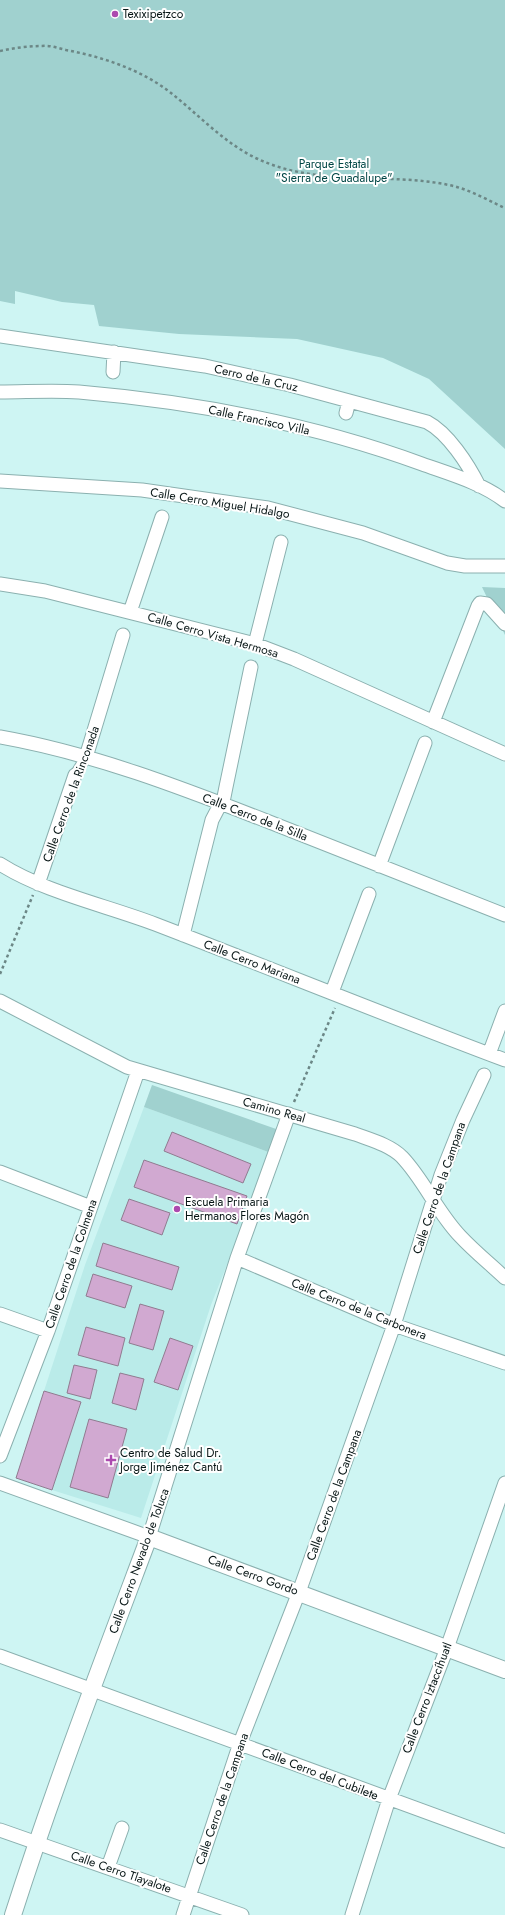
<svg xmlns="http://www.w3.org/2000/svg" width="505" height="1915" font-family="Jost,sans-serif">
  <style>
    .built { fill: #baebe9 }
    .green { fill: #a0d1cf }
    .building { fill: #d1a9d1; stroke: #907b90 }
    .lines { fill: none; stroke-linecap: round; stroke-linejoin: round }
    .pedestrian-casing { stroke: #8bb0af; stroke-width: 12 }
    .minor-casing { stroke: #8bb0af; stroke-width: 15 }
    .tertiary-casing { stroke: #8bb0af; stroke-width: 18 }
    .path { stroke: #6c8786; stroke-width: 2.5; stroke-dasharray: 3 3; stroke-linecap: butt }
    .pedestrian { stroke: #fff; stroke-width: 10 }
    .minor { stroke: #fff; stroke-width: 13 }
    .tertiary { stroke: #fff; stroke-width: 16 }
    .poi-dot { fill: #ac49af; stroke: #fff; stroke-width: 1.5 }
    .labels { text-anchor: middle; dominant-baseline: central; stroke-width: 4; stroke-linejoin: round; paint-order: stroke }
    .poi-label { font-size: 12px; fill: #071515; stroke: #fff; text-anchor: start }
    .park-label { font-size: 12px; fill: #024746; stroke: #fff }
    .street-label { font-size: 12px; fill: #071515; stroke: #fff }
  </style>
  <rect width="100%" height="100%" fill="#cef5f3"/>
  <path class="built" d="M144 1107 271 1153 211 1305 141 1518 52 1490 81 1403 44 1391 85 1265Z"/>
  <path class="green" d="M0 0H505V449L429 379 383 358 297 339 179 334 99 326 94 305 62 302 15 291V304L0 301Z
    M482 587 505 588V635Z
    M152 1085 279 1130 271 1153 144 1107Z"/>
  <path class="building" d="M172 1132 251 1164 243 1183 164 1151Z
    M144 1160 247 1196 237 1224 134 1187Z
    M129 1199 170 1213 162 1235 121 1220Z
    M103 1243 179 1267 172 1290 96 1266Z
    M93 1274 132 1286 125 1308 86 1296Z
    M140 1304 164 1311 153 1350 129 1343Z
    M86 1327 125 1338 118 1366 78 1355Z
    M170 1338 193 1346 178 1390 154 1382Z
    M74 1365 97 1370 90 1399 67 1393Z
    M120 1373 144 1379 136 1410 112 1403Z
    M44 1391 81 1402 52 1490 16 1478Z
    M89 1419 127 1429 108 1498 70 1487Z"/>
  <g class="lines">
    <defs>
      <path id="pedestrian" d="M75 775 86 757"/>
      <path id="minor" d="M0 336 205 366 290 385 427 422C448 433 468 464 479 486
        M113 372 114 352
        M0 392C26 392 53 390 79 392 195 402 313 424 422 464 450 474 482 483 505 501
        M346 413 349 401
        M0 481 142 490 268 508 363 533 447 563 465 566H505
        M0 584 45 591 255 644 294 659 505 754
        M130 612 162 517
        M255 644 281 542
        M433 722 478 606 480 603 487 604 505 624
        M0 737C96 754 187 790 277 825 353 855 429 885 505 915
        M86 757 123 635
        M0 864C44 892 105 905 155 924 272 969 388 1016 505 1060
        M379 866 425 743
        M38 884 75 775
        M183 935 212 820 224 797 226 787 251 667
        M332 992 369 894
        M0 1001 127 1067 355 1134C371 1140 390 1145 402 1157 424 1180 437 1212 460 1236 474 1251 490 1264 505 1278
        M489 1054 505 1011
        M0 1172 91 1207
        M237 1258 394 1325 505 1363
        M0 1314 48 1331
        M0 1456 48 1331 138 1071
        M0 1483 149 1537 237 1258 289 1114
        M0 1656 505 1841
        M0 1830 242 1915
        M108 1867 122 1828
        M183 1915 240 1743 299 1592 394 1325 441 1175 463 1120 484 1075
        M352 1915 389 1799 447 1648 505 1483"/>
      <path id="tertiary" d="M13 1915C54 1787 102 1662 149 1537L505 1670"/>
    </defs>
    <use href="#pedestrian" class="pedestrian-casing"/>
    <use href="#minor" class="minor-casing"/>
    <use href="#tertiary" class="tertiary-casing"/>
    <path class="path" d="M0 51C14 48 28 46 42 46 50 45 58 48 66 50 103 57 142 70 171 93 199 115 225 144 258 159 318 187 386 172 449 185 469 189 487 200 505 208
      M0 974 33 895
      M294 1102 335 1008"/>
    <use href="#pedestrian" class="pedestrian"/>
    <use href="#minor" class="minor"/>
    <use href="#tertiary" class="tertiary"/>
  </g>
  <g class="poi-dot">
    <circle cx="115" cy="14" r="4"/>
    <circle cx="177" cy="1209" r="4"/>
    <path d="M109 1454h4v4h4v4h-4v4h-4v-4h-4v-4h4z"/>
  </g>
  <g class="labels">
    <g class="poi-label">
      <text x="123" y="14">Texixipetzco</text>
      <text x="185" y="1202">Escuela Primaria<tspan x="185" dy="14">Hermanos Flores Magón</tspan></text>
      <text x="120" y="1453">Centro de Salud Dr.<tspan x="120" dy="14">Jorge Jiménez Cantú</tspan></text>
    </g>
    <g class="park-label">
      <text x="334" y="164">Parque Estatal<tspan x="334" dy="14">"Sierra de Guadalupe"</tspan></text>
    </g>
    <g class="street-label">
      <text transform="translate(256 378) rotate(13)">Cerro de la Cruz</text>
      <text transform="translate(259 420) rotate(12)">Calle Francisco Villa</text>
      <text transform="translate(220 503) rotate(9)">Calle Cerro Miguel Hidalgo</text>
      <text transform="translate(213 635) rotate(16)">Calle Cerro Vista Hermosa</text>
      <text transform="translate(71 794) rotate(-70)">Calle Cerro de la Rinconada</text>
      <text transform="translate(255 817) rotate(21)">Calle Cerro de la Silla</text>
      <text transform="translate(252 962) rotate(21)">Calle Cerro Mariana</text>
      <text transform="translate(274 1110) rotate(16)">Camino Real</text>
      <text transform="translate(439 1188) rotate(-71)">Calle Cerro de la Campana</text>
      <text transform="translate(71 1264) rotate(-71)">Calle Cerro de la Colmena</text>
      <text transform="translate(359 1309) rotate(22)">Calle Cerro de la Carbonera</text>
      <text transform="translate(334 1495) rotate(-70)">Calle Cerro de la Campana</text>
      <text transform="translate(139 1561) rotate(-70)">Calle Cerro Nevado de Toluca</text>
      <text transform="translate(253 1575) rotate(20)">Calle Cerro Gordo</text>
      <text transform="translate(427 1698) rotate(-69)">Calle Cerro Iztaccíhuatl</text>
      <text transform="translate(320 1774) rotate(21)">Calle Cerro del Cubilete</text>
      <text transform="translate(222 1799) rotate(-71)">Calle Cerro de la Campana</text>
      <text transform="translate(121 1872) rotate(19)">Calle Cerro Tlayalote</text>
    </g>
  </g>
</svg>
